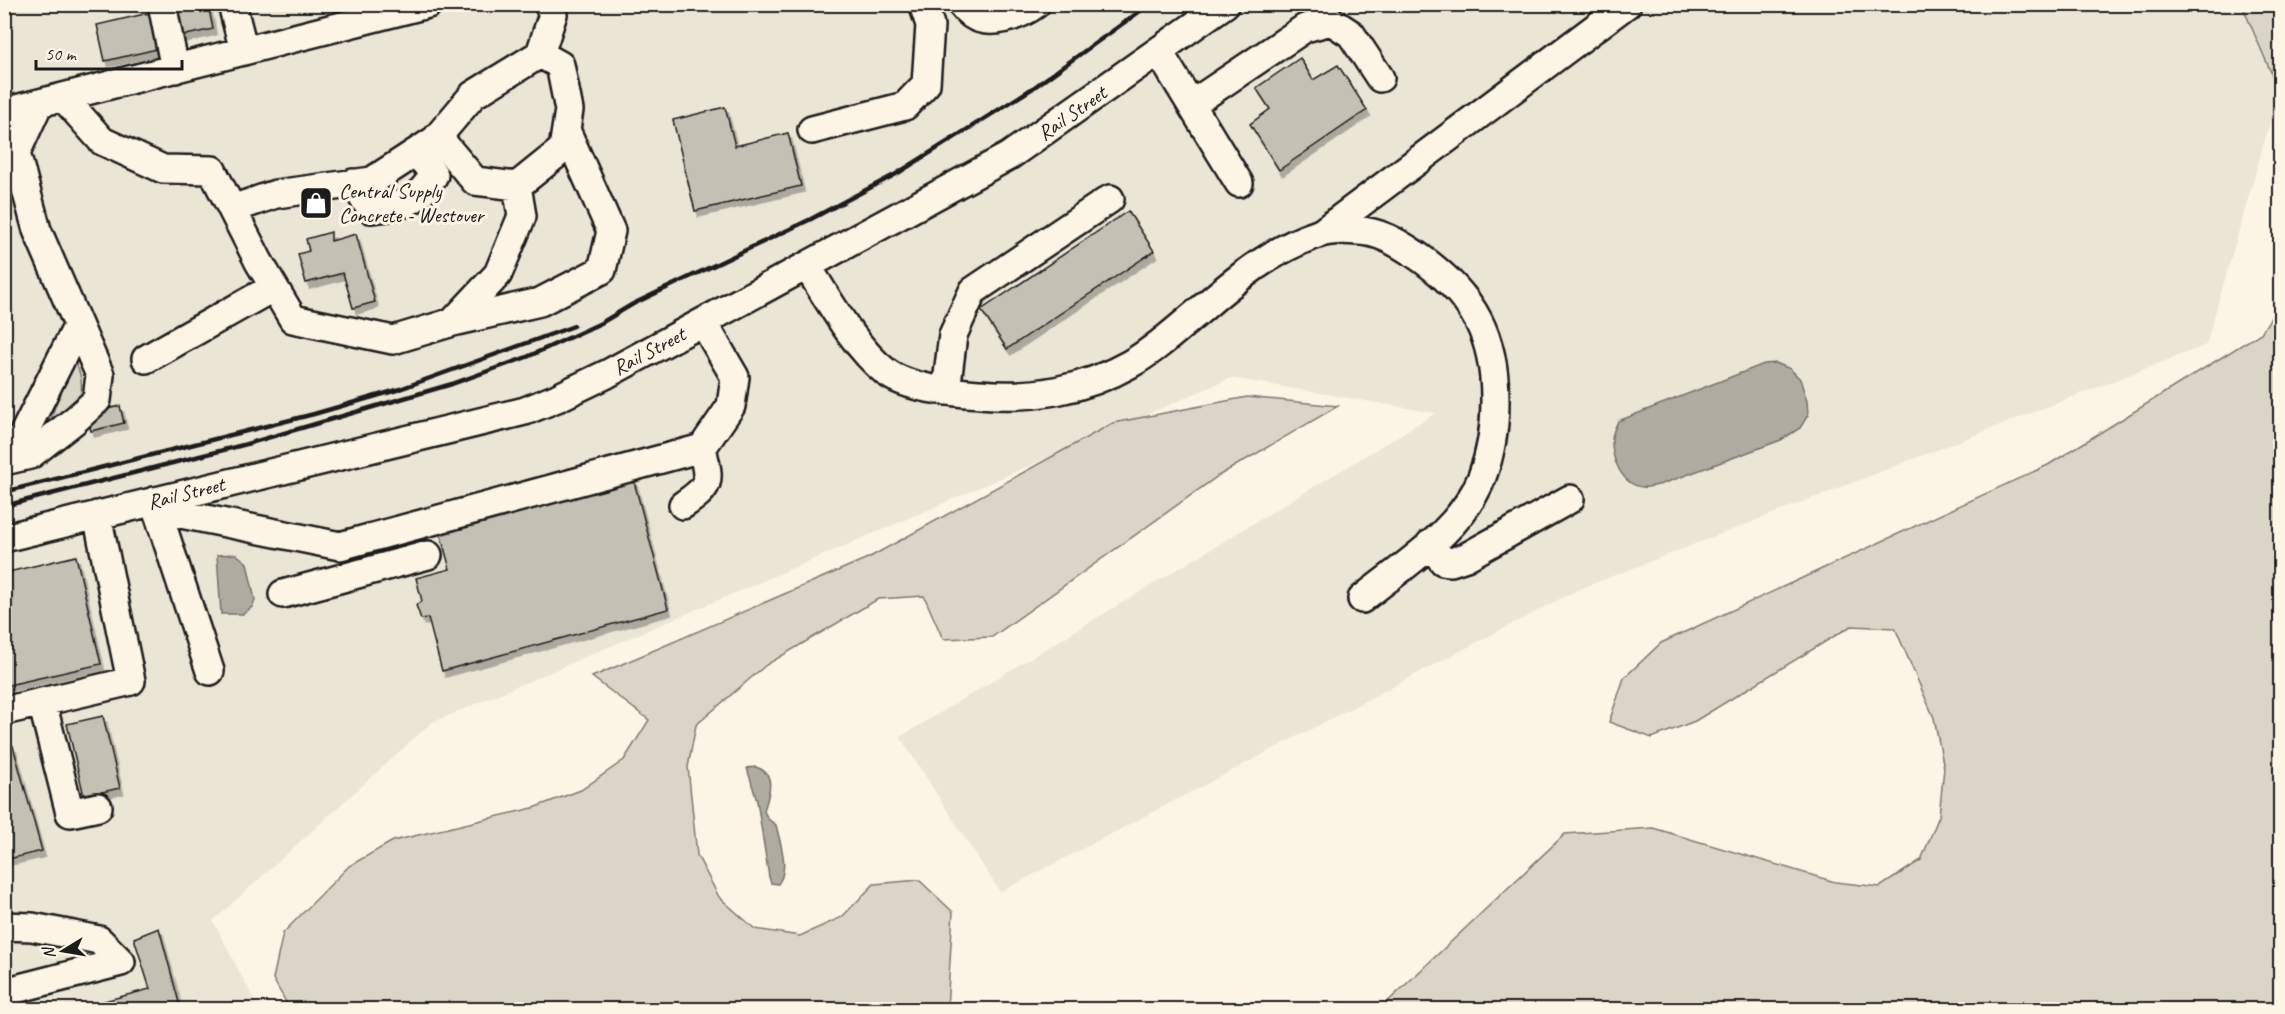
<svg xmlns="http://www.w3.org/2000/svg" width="2285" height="1014" font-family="Caveat,sans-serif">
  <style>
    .built { fill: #ebe5d6 }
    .green { fill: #dbd5c8; stroke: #7c7872; stroke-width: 1.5 }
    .water { fill: #b0aba1; stroke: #75726c; stroke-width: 1.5 }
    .building { fill: #c4c0b3; stroke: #1c1c1c; stroke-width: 1.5; filter: url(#shadow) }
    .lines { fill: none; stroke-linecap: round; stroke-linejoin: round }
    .minor-casing { stroke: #1c1c1c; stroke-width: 32 }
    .minor { stroke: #fcf5e5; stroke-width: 27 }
    .rail { stroke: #1c1c1c; stroke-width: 4.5 }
    .labels { text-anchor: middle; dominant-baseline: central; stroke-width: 6; stroke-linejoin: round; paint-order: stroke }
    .street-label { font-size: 21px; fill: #1c1c1c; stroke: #fcf5e5 }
    .poi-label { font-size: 21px; fill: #1c1c1c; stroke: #fcf5e5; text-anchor: start }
  </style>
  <defs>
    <filter id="shadow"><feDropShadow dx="3.5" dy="6" stdDeviation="0" flood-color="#0004"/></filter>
  </defs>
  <rect width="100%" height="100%" fill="#fcf5e5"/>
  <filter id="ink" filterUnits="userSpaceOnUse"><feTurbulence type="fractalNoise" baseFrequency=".0167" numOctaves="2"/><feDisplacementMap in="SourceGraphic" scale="12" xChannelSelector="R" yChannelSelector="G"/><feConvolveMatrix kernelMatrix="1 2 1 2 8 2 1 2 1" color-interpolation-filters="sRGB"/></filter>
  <g filter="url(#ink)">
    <path class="built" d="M2242 4 2279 91 2206 345 1577 590 1000 892 900 737 1436 413 1231 378 856 541 431 723 213 921 259 1009 5 1010V5Z"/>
    <path class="green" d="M2242 5H2280V93L2279 91Z
      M2280 303V1009H1380L1565 834 1653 828 1835 882 1880 887 1921 860 1939 816 1944 768 1934 718 1895 628 1851 626 1695 721 1652 738 1609 722 1624 678 1661 643 2048 465 2261 333Z
      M71 358C84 373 82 387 80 405L49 425Z
      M1247 397 1338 406 1218 476 992 637 943 639 924 596 878 599 766 665 696 725 688 767 697 855 719 897 755 929 800 936 842 917 874 884 919 880 953 912 947 1009H290L273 979 283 933 349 866 393 841 533 808 581 790 624 760 649 720 592 677 870 557 1113 423Z"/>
    <path class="water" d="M1776 363 1790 369 1800 379 1807 401 1808 415 1800 428 1781 440 1662 484C1657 485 1649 488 1643 487 1622 486 1611 458 1612 439 1612 433 1616 426 1618 421L1764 364Z
      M236 554 247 563 255 600 252 607 243 614H221L217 555Z
      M756 767C778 774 768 796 764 811L768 819 776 825C780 843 790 868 778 884L771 883 769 877 757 801 747 768Z"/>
    <path class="building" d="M170 4H208L213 29 177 37Z
      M149 13 157 49 105 61 97 25Z
      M1300 58 1313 80 1338 65 1367 110 1279 170 1250 124 1270 109 1256 88Z
      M725 107 735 146 788 133 801 186 695 211 673 120Z
      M1128 211 1154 251 1007 349 981 310Z
      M331 232V241L356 234 375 302 353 308 343 273 306 283 298 254 309 251 306 239Z
      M120 406 124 423 91 431 87 414Z
      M632 474 668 609 442 671 428 618 421 619 416 605 422 601 416 578 450 569 439 529Z
      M76 556 101 664 4 686V573Z
      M103 716 120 788 84 796 67 724Z
      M13 746 42 851 4 860V748Z
      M159 928 181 1010H70L150 989 134 938Z"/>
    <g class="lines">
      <defs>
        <path id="minor" d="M162 4 175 69
          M232 4 244 51
          M961 4C964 8 968 12 972 15 990 27 1020 16 1036 4
          M1159 52 1239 183
          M63 97 102 141 163 169 212 170 259 262 293 319 393 340 453 322 498 274 522 216 517 186
          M1192 104 1305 28 1331 21 1351 34 1380 78
          M4 112 428 4
          M812 130 905 106 926 84 930 25 923 4
          M438 137 475 181 517 186 563 149 569 110 560 65 540 54
          M353 183 371 209C406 205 414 205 434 175L417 152
          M232 209 276 194 372 181 435 140 473 95 540 54 553 14 548 4
          M1321 233 1627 4
          M807 266C828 299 855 348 886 372 908 389 953 392 980 394 1031 399 1084 390 1130 364 1155 350 1176 330 1198 312 1232 282 1274 248 1318 234 1329 230 1346 230 1358 231 1379 231 1398 243 1415 254 1440 271 1464 293 1478 320 1501 364 1499 432 1482 477 1461 531 1405 564 1362 599
          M453 322 540 302 602 270 611 231 566 130
          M146 359 274 287
          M946 391 953 335 973 291 1110 199
          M11 459 78 325
          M4 461 30 455 75 420 97 400 100 375 37 230 16 153 39 103
          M154 501 210 671
          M683 505C712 485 710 482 702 448
          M156 509 340 546 702 448 731 406 735 377 703 322
          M4 538 525 411 557 398 607 374 1009 156 1225 4
          M1430 544 1443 561 1451 562 1466 557 1570 499
          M283 594 428 555
          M42 702 70 813 98 807
          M4 711 131 681 97 515
          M4 926 32 927 99 940 121 962 4 992"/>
      </defs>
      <use href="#minor" class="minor-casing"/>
      <use href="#minor" class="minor"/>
      <path class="rail" d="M4 492 314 414 397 390 574 326
        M4 506 243 445 452 384 527 357 601 323 633 304 811 219 898 173 1033 88 1150 4"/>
    </g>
  </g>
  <defs>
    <symbol id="shop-square" viewBox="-11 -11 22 22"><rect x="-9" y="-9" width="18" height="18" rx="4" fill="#1c1c1c" stroke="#fcf5e5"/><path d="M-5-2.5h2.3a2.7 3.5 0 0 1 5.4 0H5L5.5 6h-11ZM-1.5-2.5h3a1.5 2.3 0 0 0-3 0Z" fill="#fff"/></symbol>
  </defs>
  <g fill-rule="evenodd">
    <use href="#shop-square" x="297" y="184" width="38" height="38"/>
  </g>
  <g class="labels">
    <g class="street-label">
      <text transform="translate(1072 113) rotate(-35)">Rail Street</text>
      <text transform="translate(649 351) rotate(-28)">Rail Street</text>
      <text transform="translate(186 493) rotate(-14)">Rail Street</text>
    </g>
    <g class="poi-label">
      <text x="339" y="191">Central Supply<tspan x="339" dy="24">Concrete - Westover</tspan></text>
    </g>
  </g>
  <rect width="2285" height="1014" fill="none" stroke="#fcf5e5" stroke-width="24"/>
  <rect x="12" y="12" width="2261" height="990" fill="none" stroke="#1c1c1c" stroke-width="2" filter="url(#ink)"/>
  <g transform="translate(63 951) rotate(259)" stroke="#fcf5e5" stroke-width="4.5" paint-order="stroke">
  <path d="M0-4.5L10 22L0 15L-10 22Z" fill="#1c1c1c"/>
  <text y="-9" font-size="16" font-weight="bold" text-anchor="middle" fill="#1c1c1c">N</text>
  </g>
  <path d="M36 60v9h146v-9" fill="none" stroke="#1c1c1c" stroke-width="3"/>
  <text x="45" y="60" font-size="18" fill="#1c1c1c" stroke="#fcf5e5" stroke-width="4.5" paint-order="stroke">50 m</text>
</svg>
